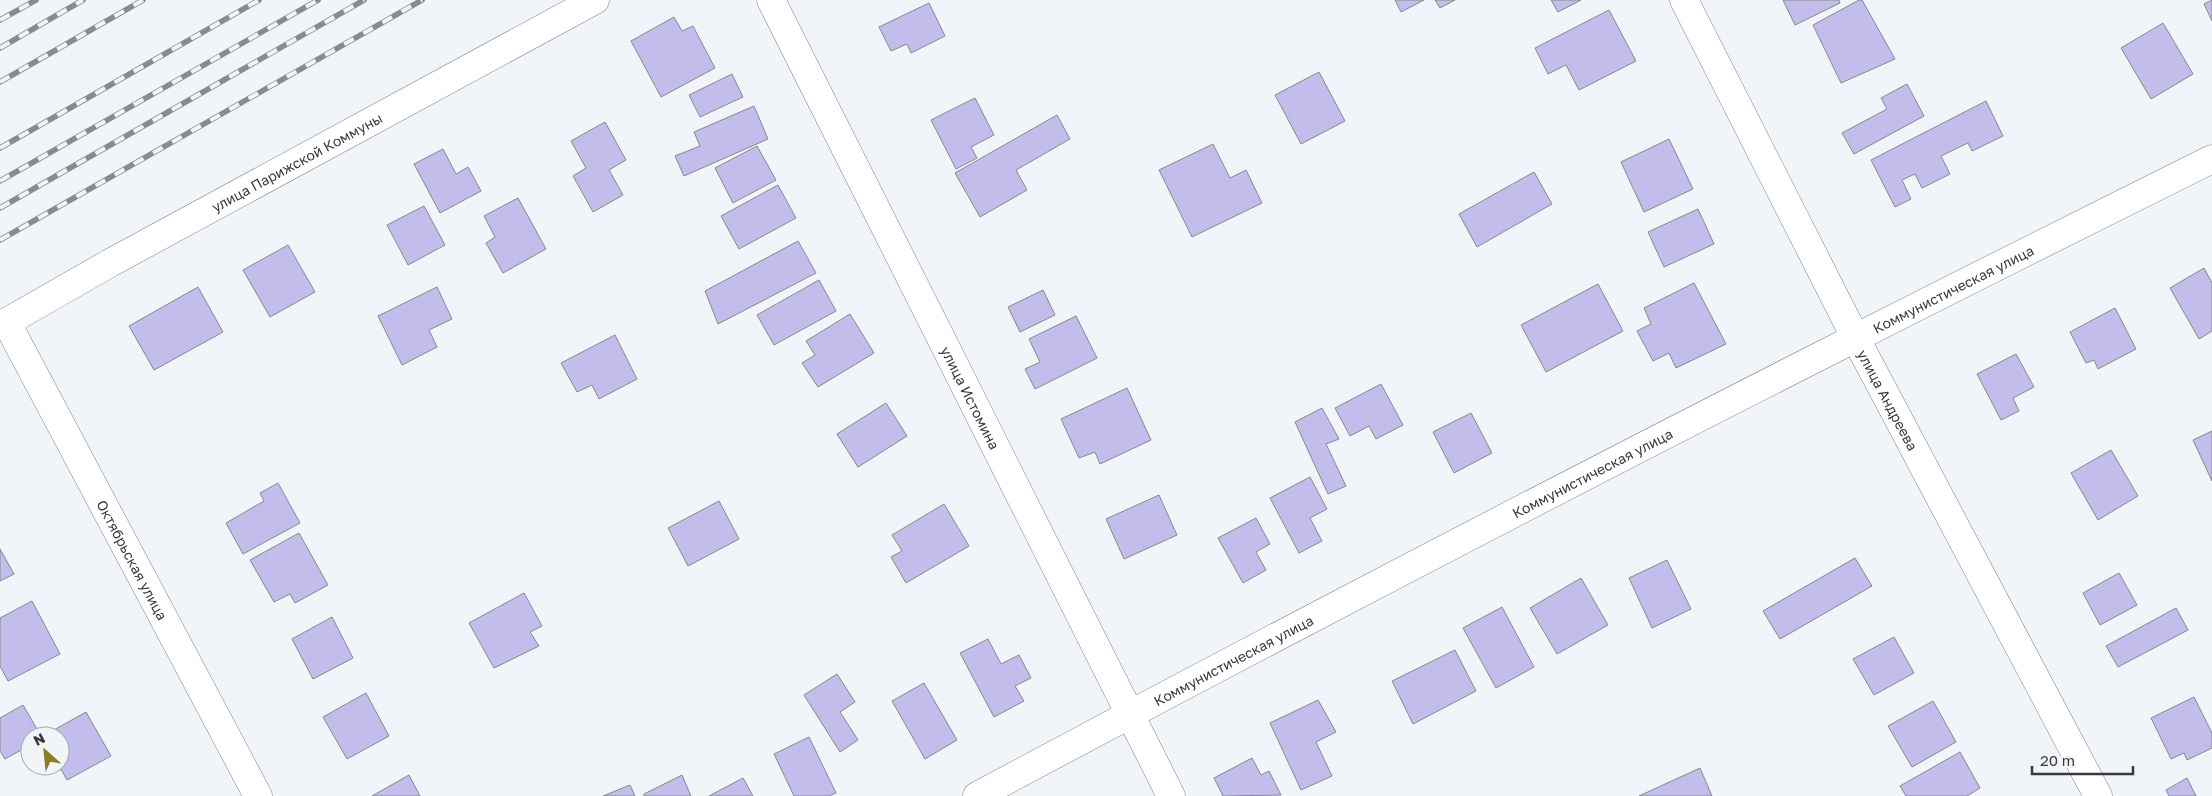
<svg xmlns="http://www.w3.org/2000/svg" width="2212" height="796" font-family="'Golos Text',sans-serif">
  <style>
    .building { fill: #c3bdec; stroke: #87878c }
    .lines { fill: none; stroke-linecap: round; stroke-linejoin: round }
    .minor-casing { stroke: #818589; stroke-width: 29 }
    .tertiary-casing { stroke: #818589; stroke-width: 29 }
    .minor { stroke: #fff; stroke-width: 28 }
    .tertiary { stroke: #fff; stroke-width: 28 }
    .rail-casing { stroke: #898b8f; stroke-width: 5.5 }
    .rail { stroke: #f1f5fa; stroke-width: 4; stroke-dasharray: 11; stroke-linecap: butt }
    .labels { text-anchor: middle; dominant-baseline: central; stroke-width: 4; stroke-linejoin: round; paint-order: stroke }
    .street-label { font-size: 14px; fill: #393a3c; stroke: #f1f5fa }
  </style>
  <rect width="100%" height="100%" fill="#f1f5fa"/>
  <path class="building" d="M1395 0H1424L1401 12Z
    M1435 0H1455L1440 8Z
    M1551 0H1581L1558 12Z
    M1783 0H1839L1840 3 1795 25Z
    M1859 0H1862L1895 59 1841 83 1813 25Z
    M2212 0V21L2204 4Z
    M929 3 945 36 911 53 907 44 891 51 879 27Z
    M1609 10 1636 61 1579 90 1566 65 1548 74 1535 48Z
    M674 17 682 31 693 26 715 68 661 97 631 41Z
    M2163 23 2193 74 2151 99 2121 48Z
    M1319 72 1345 121 1301 144 1275 95Z
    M732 74 743 97 700 117 689 95Z
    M1907 84 1924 116 1854 154 1842 133 1887 109 1881 98Z
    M975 98 994 135 971 147 977 158 956 169 931 120Z
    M1986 101 2003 136 1972 151 1968 143 1941 156 1950 174 1922 188 1915 174 1902 180 1911 199 1895 207 1871 160Z
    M754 106 768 139 684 176 675 156 700 146 694 132Z
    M1057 115 1070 139 1016 170 1027 190 980 217 955 173Z
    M605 122 626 160 609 170 623 195 593 212 573 176 586 168 571 141Z
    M1669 139 1693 189 1644 212 1621 162Z
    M1213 144 1230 178 1246 170 1262 203 1192 237 1159 170Z
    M757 146 776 180 733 203 715 168Z
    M443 149 456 174 468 167 481 191 440 213 414 164Z
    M1534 172 1552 204 1477 247 1459 214Z
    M778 185 796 218 739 249 721 216Z
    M518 198 546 249 503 273 486 243 495 237 484 216Z
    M424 206 445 245 408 265 387 225Z
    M1698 209 1714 244 1664 267 1648 232Z
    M798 241 816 273 718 324 705 291Z
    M288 245 315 292 270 317 243 270Z
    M2204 268 2212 283V331L2199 339 2170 288Z
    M819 280 836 311 774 345 757 315Z
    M1694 283 1726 344 1676 368 1669 353 1653 361 1637 331 1651 324 1644 308Z
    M1598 284 1623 331 1546 372 1521 325Z
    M198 287 223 332 154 370 129 326Z
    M437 287 452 319 429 330 437 347 402 365 378 316Z
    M1043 290 1055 315 1020 332 1008 307Z
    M2115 308 2136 349 2098 369 2094 360 2086 363 2070 332Z
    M850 314 874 353 818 387 802 363 815 355 806 341Z
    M1076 316 1097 358 1035 389 1025 369 1040 362 1029 339Z
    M615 335 637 379 599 399 592 385 577 392 561 363Z
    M2016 354 2034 387 2013 398 2019 411 2001 420 1977 374Z
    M1381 384 1403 425 1376 439 1369 426 1350 436 1335 408Z
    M1127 388 1151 440 1100 464 1095 452 1079 458 1061 419Z
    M886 403 907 436 858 467 837 434Z
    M1322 408 1339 439 1326 444 1346 486 1328 494 1295 422Z
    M1471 413 1492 453 1454 473 1433 432Z
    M2212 431V481L2193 440Z
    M2111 450 2138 496 2098 520 2071 473Z
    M1310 477 1327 509 1310 518 1322 541 1299 553 1270 498Z
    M278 483 300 523 243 554 226 523 264 501 260 493Z
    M1159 495 1177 535 1124 559 1106 519Z
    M719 501 739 539 688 566 668 528Z
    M944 504 969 546 906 583 891 557 902 551 892 535Z
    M1256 518 1270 544 1256 552 1266 570 1243 583 1218 538Z
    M299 533 328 585 295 603 290 594 274 602 250 560Z
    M0 549 14 574 0 581Z
    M1855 558 1872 586 1780 639 1763 611Z
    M1667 560 1691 609 1652 628 1629 578Z
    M2119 573 2137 605 2100 625 2083 593Z
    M1581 578 1608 625 1557 654 1530 608Z
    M524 593 542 626 530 632 539 646 494 668 469 623Z
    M32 601 60 654 8 681 0 666V618Z
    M1502 607 1534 667 1496 688 1463 628Z
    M2176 608 2188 630 2118 667 2106 646Z
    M332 617 353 658 313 679 292 639Z
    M1894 637 1914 673 1874 695 1853 659Z
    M988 639 1001 664 1019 655 1031 678 1015 686 1024 701 994 717 960 653Z
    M1455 650 1476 691 1413 724 1392 681Z
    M837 674 855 702 840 712 858 740 840 752 804 695Z
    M924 683 957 740 925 759 892 701Z
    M366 693 389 736 347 759 323 717Z
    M2194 697 2212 733V748L2187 760 2184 753 2171 759 2151 718Z
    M1318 700 1336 732 1316 742 1332 776 1301 790 1270 723Z
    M1933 701 1956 742 1912 767 1888 726Z
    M23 705 41 736H30V745L5 759 0 751V718Z
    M86 712 111 756 67 780 59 766 60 736H43Z
    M809 737 836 793 829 796H794L774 754Z
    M1960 752 1980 788 1967 796H1906L1900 786Z
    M1252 758 1261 775 1269 771 1281 795 1223 796 1214 778Z
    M1700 768 1712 796H1639Z
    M409 775 420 796H372Z
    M682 775 691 796H644V794Z
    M743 778 753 796H709Z
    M2187 778 2196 796H2169L2166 790Z
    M630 785 635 796H603Z"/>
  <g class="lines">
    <defs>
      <g id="minor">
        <path id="s1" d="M771 0 1171 796"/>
        <path id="s2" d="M1684 0 1855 337 2098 796"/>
        <path id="s3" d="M7 323 258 796"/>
        <path id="s4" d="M0 326 110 263 595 0"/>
      </g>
      <g id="tertiary">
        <path id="s5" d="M977 796C1386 577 1797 365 2212 159"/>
      </g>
    </defs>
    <use href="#minor" class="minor-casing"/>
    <use href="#tertiary" class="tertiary-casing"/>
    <use href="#minor" class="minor"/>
    <use href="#tertiary" class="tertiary"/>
    <defs>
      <path id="rail" d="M0 20 36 0
        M0 48 83 0
        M0 82 143 0
        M0 148 259 0
        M0 181 318 0
        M0 208 364 0
        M0 240 422 0"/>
    </defs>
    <use href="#rail" class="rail-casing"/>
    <use href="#rail" class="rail"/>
  </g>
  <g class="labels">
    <g class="street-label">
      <text stroke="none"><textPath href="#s4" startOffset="339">улица Парижской Коммуны</textPath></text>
      <text stroke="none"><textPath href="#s5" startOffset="1100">Коммунистическая улица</textPath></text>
      <text stroke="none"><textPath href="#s1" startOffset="445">улица Истомина</textPath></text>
      <text stroke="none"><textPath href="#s2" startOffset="449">улица Андреева</textPath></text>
      <text stroke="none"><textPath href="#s5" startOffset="695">Коммунистическая улица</textPath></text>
      <text stroke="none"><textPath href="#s3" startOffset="268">Октябрьская улица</textPath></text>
      <text stroke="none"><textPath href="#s5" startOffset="290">Коммунистическая улица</textPath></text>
    </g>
  </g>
  <g transform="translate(45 751) rotate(333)"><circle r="24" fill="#f1f5fa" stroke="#a7aaae"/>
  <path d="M0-4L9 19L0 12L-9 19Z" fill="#8e7d23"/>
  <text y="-8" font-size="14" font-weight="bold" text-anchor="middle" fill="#393a3c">N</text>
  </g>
  <path d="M2032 766v8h101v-8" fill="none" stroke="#393a3c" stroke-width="2.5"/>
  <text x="2040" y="766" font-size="15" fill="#393a3c" stroke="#f1f5fa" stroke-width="4" paint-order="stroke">20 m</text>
</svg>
